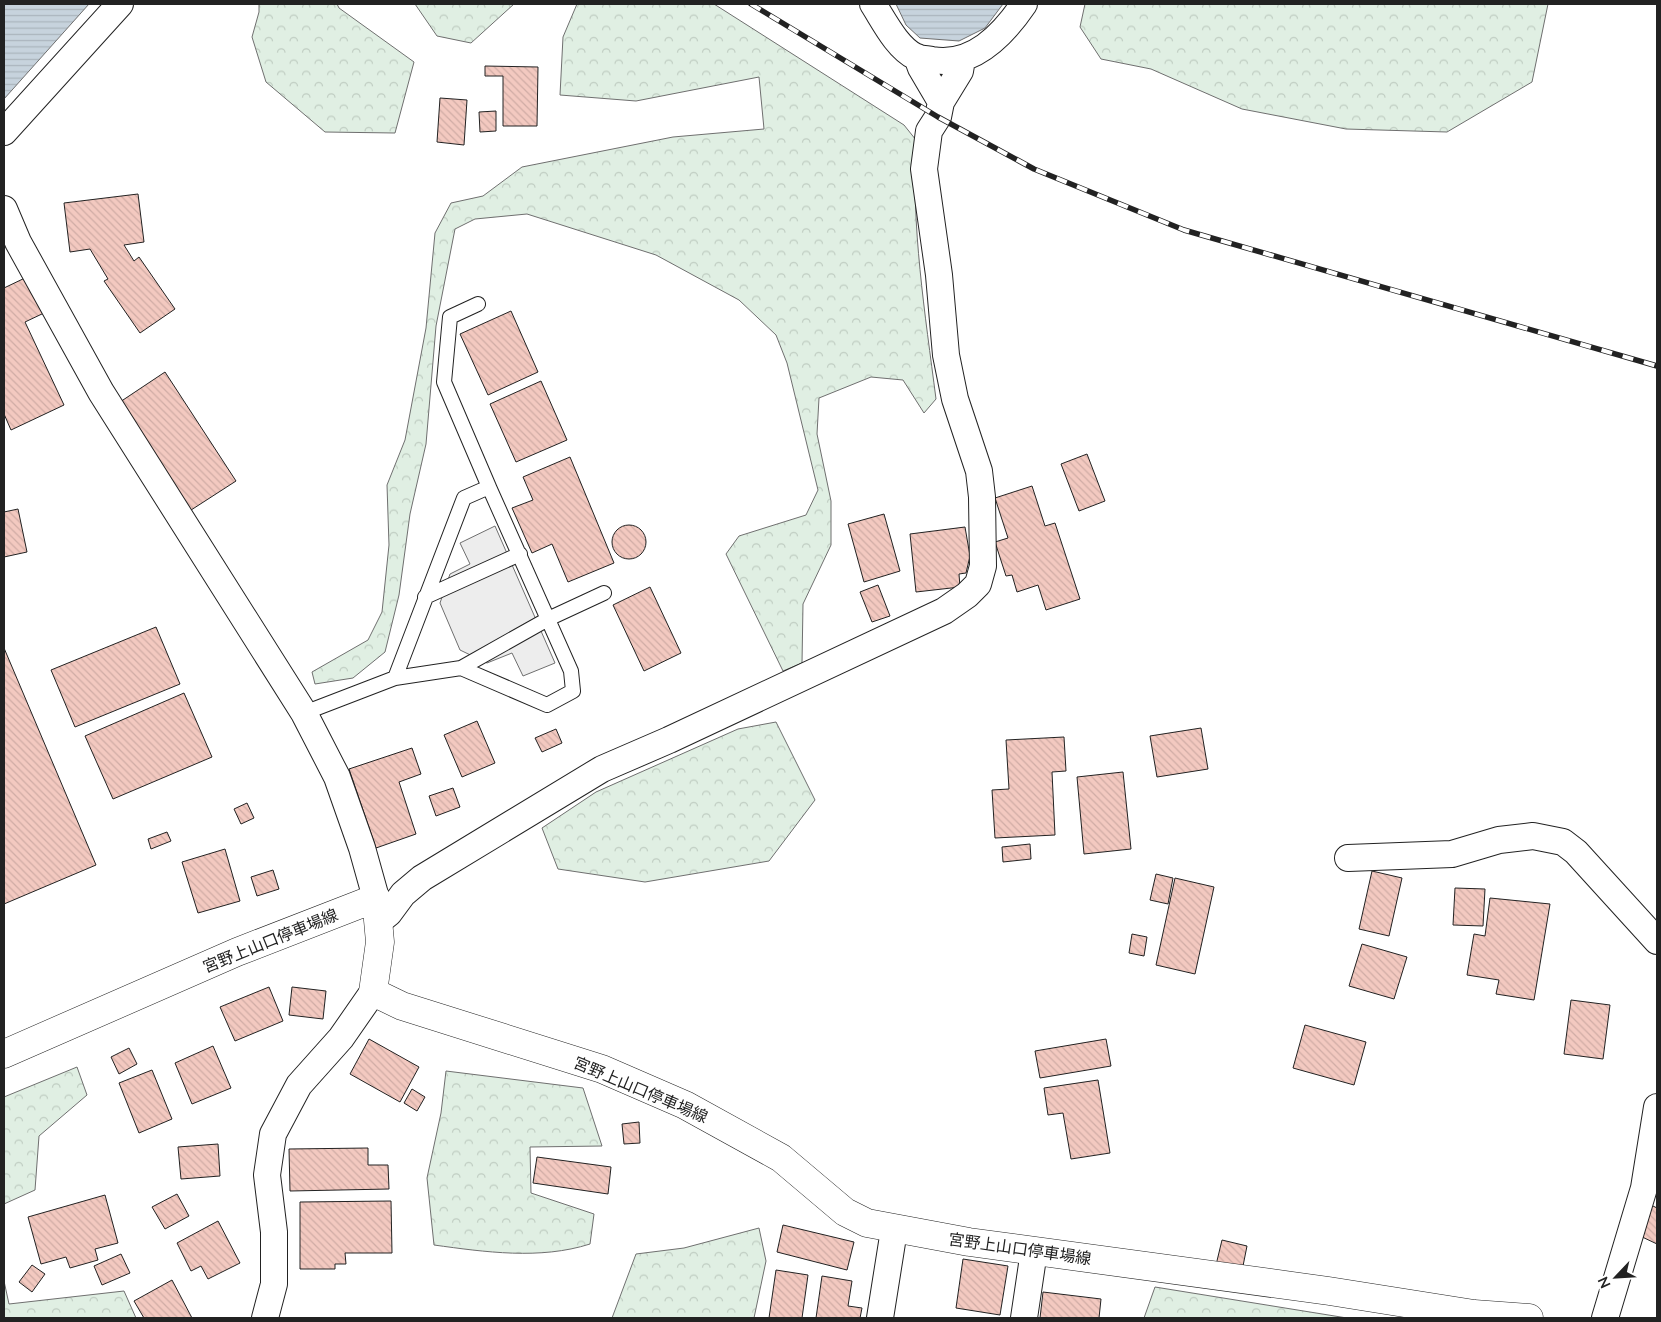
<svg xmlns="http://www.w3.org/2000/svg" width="1661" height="1322" font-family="Lato,'Noto Sans JP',sans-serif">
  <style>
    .forest { fill: url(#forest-crowns); stroke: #6f6f6f }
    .parking { fill: #ededed; stroke: #6f6f6f }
    .water { fill: url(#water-rules); stroke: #6f6f6f }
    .building { fill: url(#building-back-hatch); stroke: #222 }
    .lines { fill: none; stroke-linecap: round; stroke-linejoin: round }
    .lane-casing { stroke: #222; stroke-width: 16 }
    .street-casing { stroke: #222; stroke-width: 28 }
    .secondary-casing { stroke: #222; stroke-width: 29 }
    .lane { stroke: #fff; stroke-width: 14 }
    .street { stroke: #fff; stroke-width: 26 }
    .secondary { stroke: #fff; stroke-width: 28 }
    .rail-casing { stroke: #222; stroke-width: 5.5 }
    .rail { stroke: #fff; stroke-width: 4; stroke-dasharray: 11; stroke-linecap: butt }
    .labels { text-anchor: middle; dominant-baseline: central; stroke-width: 4; stroke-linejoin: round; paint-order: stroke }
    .street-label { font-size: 16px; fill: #222; stroke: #fff }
  </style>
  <defs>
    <pattern id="forest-crowns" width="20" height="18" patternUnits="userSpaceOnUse" patternTransform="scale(1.25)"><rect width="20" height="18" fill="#e0efe3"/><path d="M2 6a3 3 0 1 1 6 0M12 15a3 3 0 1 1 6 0" fill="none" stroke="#c0cdc2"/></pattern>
    <pattern id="water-rules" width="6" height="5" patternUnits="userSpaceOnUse" patternTransform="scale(1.25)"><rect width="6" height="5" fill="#c7d3dd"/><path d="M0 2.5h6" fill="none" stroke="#abb5bd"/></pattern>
    <pattern id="building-back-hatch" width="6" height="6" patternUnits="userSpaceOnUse" patternTransform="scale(1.25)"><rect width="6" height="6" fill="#f3c9c0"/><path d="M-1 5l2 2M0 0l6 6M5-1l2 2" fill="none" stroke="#d0aca5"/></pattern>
  </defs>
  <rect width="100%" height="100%" fill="#fff"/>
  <path class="forest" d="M259 4H337L339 8 414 62 395 133 325 132 266 82 252 37 259 12Z
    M415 4H514L471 43 437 36Z
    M577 4H714L904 125 916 140C911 226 925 313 936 399L924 413 903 380 871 377 819 398 817 434 831 501V545L803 604 802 663 783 671 726 554 739 536 806 515 818 490 787 363 776 335 739 300 656 255 527 214 475 219 455 229 436 326 426 444 410 514 399 595 385 652 353 678 315 684 312 672 368 640 382 612 389 545 387 485 405 440 426 328 435 233 451 203 483 196 522 167 673 137 764 129 759 77 636 101 560 95 563 37Z
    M1085 4H1548L1532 82 1447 132 1346 129 1242 109 1151 69 1101 59 1080 27Z
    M776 722 815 800 769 861 645 882 558 869 542 828 596 792 738 729Z
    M77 1067 87 1095 39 1136 35 1190 4 1204V1097Z
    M446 1071 583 1088 602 1146 530 1147 531 1193 594 1214 590 1244C540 1260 485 1252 434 1245L427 1178 441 1113Z
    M759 1228 766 1261 754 1318H612L636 1254 684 1248Z
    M4 1281 9 1304 124 1291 136 1318H4Z
    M1155 1287 1347 1318H1144Z"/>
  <path class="parking" d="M495 526 555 663 523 676 512 653 487 663 460 650 440 603 450 574 470 564 460 543Z"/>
  <path class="water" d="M4 4H89L4 99Z
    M896 4H1003L985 28 959 41 920 38 906 25Z"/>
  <path class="building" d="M485 66 538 67 537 126H503V76H485Z
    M440 98 467 100 464 145 437 142Z
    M496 111V131L480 132 479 112Z
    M138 194 144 242 124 245 134 261 139 257 175 309 140 333 104 281 108 279 90 249 70 252 64 203Z
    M27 277 44 313 25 322 64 405 11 430 4 414V288Z
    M511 311 538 372 488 395 460 334Z
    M165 372 236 481 188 512 117 404Z
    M541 381 567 440 516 462 490 404Z
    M1087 454 1105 501 1079 511 1061 464Z
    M570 457 614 563 568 582 552 544 532 553 512 508 533 500 523 477Z
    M1032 486 1045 526 1055 523 1080 599 1046 610 1038 585 1017 592 1012 575 1006 576 995 542 1008 538 995 498Z
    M18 509 27 552 4 557V512Z
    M884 514 900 571 864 582 848 524Z
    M612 542a17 17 0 1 1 34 0a17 17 0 1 1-34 0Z
    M965 527 970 556 966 573 959 574 960 587 916 592 910 534Z
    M878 585 890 616 872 622 860 592Z
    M650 587 681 653 644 671 613 605Z
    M156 627 180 684 75 727 51 670Z
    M4 648 96 865 4 904Z
    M184 693 212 757 113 799 85 736Z
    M477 721 495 763 462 777 444 735Z
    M1201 728 1208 769 1157 777 1150 736Z
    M556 729 562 743 542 752 535 738Z
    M1064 737 1066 771 1052 772 1055 835 995 838 992 790 1009 789 1006 740Z
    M412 748 421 774 399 782 416 834 376 848 349 769Z
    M1123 772 1131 849 1084 854 1077 777Z
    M453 788 460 807 436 816 429 796Z
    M247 803 254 818 241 824 234 809Z
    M167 832 171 841 151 849 148 839Z
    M1030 844 1031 859 1003 862 1002 847Z
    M225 849 240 901 198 913 182 862Z
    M273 870 279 889 257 896 251 877Z
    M1372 871 1402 878 1389 936 1359 929Z
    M1156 874 1173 878 1168 904 1150 900Z
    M1175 878 1214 887 1195 974 1156 965Z
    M1455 888 1485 889 1483 926 1453 925Z
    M1490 898 1550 904 1534 1000 1496 994 1499 980 1467 975 1474 934 1485 936Z
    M1132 934 1147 937 1144 956 1129 953Z
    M1362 944 1407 957 1394 999 1349 986Z
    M269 987 283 1021 235 1041 220 1007Z
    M292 987 326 991 323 1019 289 1015Z
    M1571 1000 1610 1005 1603 1059 1564 1054Z
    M1305 1025 1366 1042 1354 1085 1293 1068Z
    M369 1039 419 1067 400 1102 350 1074Z
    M1106 1039 1111 1066 1040 1078 1035 1051Z
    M213 1046 231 1088 192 1104 175 1063Z
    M129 1048 137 1064 119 1074 111 1057Z
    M152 1070 172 1119 139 1133 119 1083Z
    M1098 1080 1110 1153 1071 1159 1063 1113 1048 1115 1044 1088Z
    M412 1089 425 1097 417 1111 404 1103Z
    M639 1122 640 1143 624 1144 622 1124Z
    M218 1144 220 1176 181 1179 178 1147Z
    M368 1148V1165H388L389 1189 290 1191 289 1149Z
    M537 1157 611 1167 608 1194 533 1183Z
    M177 1194 189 1216 165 1229 152 1207Z
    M105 1195 118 1243 95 1249 98 1260 70 1268 66 1257 41 1264 28 1217Z
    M391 1201 392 1253H345L346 1264H335V1269H300V1202Z
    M1651 1205 1657 1208V1244L1638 1235Z
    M218 1221 240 1263 208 1279 201 1266 191 1271 177 1243Z
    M783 1225 854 1242 847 1270 777 1252Z
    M1222 1240 1247 1246 1242 1271 1216 1265Z
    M121 1254 130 1273 102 1285 94 1266Z
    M963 1259 1008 1266 1000 1315 956 1308Z
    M32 1265 45 1274 32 1292 19 1282Z
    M776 1270 808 1275 802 1318H769Z
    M822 1276 852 1281 848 1306 862 1308 860 1318H816Z
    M172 1280 192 1318H144L134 1301Z
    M1043 1292 1101 1299 1099 1318H1040Z"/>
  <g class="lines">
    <defs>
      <path id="lane" d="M425 597 520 554
        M461 668 547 705 573 691 571 671 489 487
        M395 678 464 498 489 487 444 382 450 317 478 304
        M304 713 395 678 461 668 548 619 604 593"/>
      <path id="street" d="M873 4C884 21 897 48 916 57 921 59 927 59 932 60 973 67 1003 35 1024 4
        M917 57 921 68 941 102 960 71 962 59
        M4 132 120 4
        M4 209 18 242 101 392 304 713 337 777 362 848 376 898
        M1348 858 1452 854 1499 840 1533 836 1563 842 1576 852 1657 941
        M379 921 389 913 403 894 422 878 602 769 669 740 944 611 967 595 978 584 983 566 982 497 979 471 955 399 946 355 939 275 924 169 929 131 938 117 941 102
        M265 1318 274 1284V1232L267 1175 273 1134 299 1085 341 1038 373 992
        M880 1318 894 1230
        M1024 1318 1034 1251
        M1605 1318 1644 1188 1657 1107"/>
      <path id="secondary" d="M4 1054 237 952 376 898 380 942 373 992 402 1006 602 1069 685 1105 781 1158 845 1212 867 1223 969 1242 1329 1291 1474 1314 1529 1318"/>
    </defs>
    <use href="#lane" class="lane-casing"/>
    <use href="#street" class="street-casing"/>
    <use href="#secondary" class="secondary-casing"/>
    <use href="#lane" class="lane"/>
    <use href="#street" class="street"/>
    <use href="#secondary" class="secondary"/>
    <defs>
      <path id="rail" d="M751 4 938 117 1034 169 1184 230 1657 366"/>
    </defs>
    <use href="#rail" class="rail-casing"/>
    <use href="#rail" class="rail"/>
  </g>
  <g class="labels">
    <g class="street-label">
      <text transform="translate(270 940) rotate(-22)">宮野上山口停車場線</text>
      <text transform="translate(641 1089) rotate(23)">宮野上山口停車場線</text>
      <text transform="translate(1020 1248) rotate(8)">宮野上山口停車場線</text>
    </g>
  </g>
  <rect width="1661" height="1322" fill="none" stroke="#222222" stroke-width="10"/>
  <g transform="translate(1616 1277) rotate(245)" stroke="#ffffff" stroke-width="4" paint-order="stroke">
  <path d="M0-4L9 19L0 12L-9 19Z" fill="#222222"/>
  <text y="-8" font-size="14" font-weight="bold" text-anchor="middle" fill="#222222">N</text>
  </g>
</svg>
